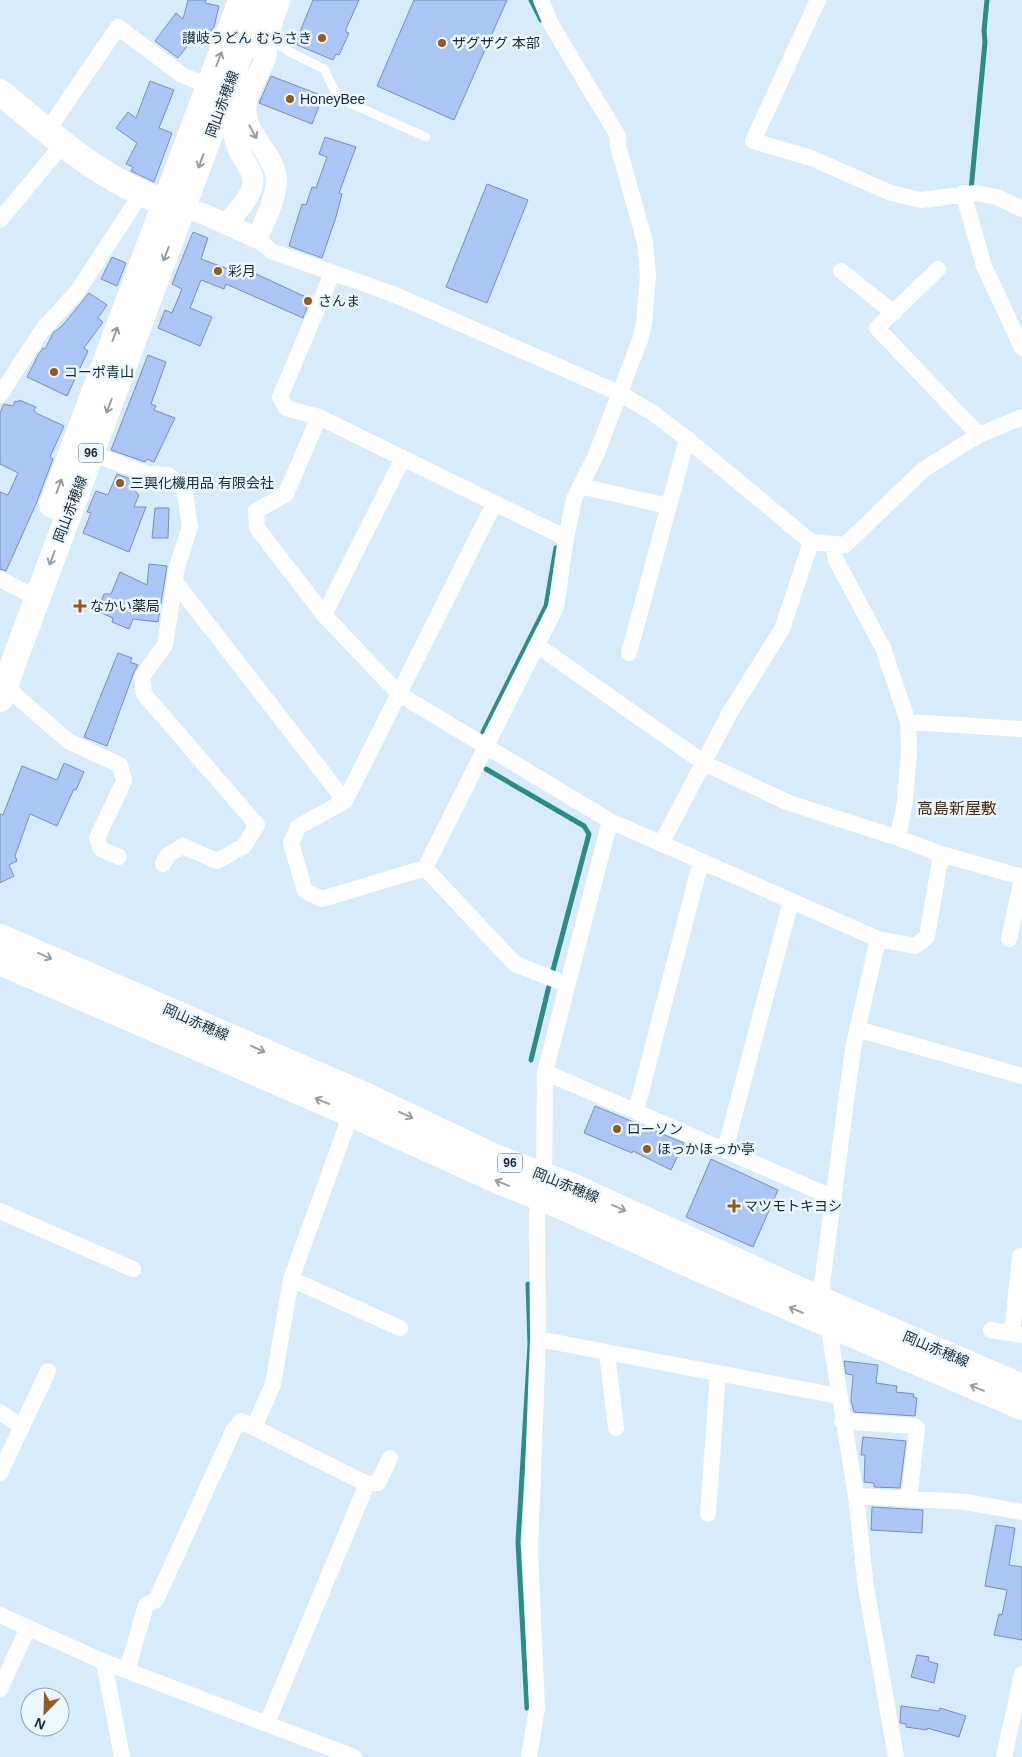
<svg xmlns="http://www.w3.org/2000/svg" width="1022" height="1757" font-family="Helvetica,'Noto Sans JP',sans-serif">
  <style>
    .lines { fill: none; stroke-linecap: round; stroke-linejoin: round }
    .stream { stroke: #2b8e86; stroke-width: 5 }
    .building { fill: #abc5f4; stroke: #7890bd }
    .service { stroke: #fff; stroke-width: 9 }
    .minor { stroke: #fff; stroke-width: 16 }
    .tertiary { stroke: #fff; stroke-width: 21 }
    .primary { stroke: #fff; stroke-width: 26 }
    .oneway { stroke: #969ea5 }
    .poi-dot { fill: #965a1b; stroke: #edf7ff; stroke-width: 2 }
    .labels { text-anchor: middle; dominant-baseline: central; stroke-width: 5; stroke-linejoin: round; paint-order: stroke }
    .shield { fill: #edf7ff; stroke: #566672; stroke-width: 1 }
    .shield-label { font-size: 12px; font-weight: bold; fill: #152836 }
    .poi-label { font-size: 14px; fill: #152836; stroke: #edf7ff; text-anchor: start }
    .street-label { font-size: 14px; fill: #152836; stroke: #edf7ff }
    .quarter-label { font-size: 16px; fill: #492c0f; stroke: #edf7ff }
  </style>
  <rect width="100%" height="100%" fill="#d8ebfa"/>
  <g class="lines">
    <path class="stream" d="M531 0 541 20
      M971 190 985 42 984 31 987 0
      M483 732 546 606 556 548
      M486 769 584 826 589 834 553 970
      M531 1060 549 986
      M527 1708 518 1542 530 1344 528 1284"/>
  </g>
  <path class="building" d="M188 0H206L205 3 219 6 214 27 202 43 194 37 178 58 155 41 176 13 183 19Z
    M313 0H359L346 29V32L349 33 339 55 336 54 333 60 295 44Z
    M414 0H507L454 120 377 86Z
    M271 76 323 96 312 124 259 103Z
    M150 81 174 90 159 128 172 133 154 182 131 171 133 167 126 164 137 143 116 128 128 112 136 118Z
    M325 137 356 147 339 193 342 194 336 217 322 258 289 246 302 204 306 205 312 187 316 188 327 157 319 154Z
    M487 184 528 200 487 303 446 287Z
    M193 232 208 238 201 259 250 277 252 272 310 299 303 318 226 284 224 289 201 280 190 308 212 317 200 346 158 328 165 310 172 313 182 289 172 284Z
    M112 257 126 263 117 286 101 279Z
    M89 293 107 305 98 318 103 322 84 348 88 351 67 396 27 377 38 355 43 348 45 349 53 333 63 325Z
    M148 355 166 362 151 404 156 406 154 410 175 418 154 462 147 459 145 462 111 450Z
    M19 400 36 407 34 411 38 414 64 426 50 457 53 459 36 504 6 571 0 569V492L8 495 18 473 0 464V413L4 404 13 406 15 401 18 402Z
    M117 474 137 481 134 490 139 495 134 507H146L129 552 83 533 91 513 87 512 96 491 108 495Z
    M155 508H169L168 538H152Z
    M149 564 167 566 158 622 133 619 129 629 112 622 113 618 97 611 104 594H111L120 572 147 585Z
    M118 653 132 658 130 662 138 665 134 672 107 746 84 737Z
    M64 763 84 772 76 790 74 789 57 826 30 814 15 856 17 861 9 865 14 876 0 883V814L3 815 22 766 57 780Z
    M595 1106 684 1143 671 1170 633 1151 632 1153 584 1133Z
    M711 1159 778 1190 753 1247 686 1217Z
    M844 1361 878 1365 876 1383 897 1386 896 1392 914 1394 913 1397 917 1398 915 1416 854 1412 851 1400 853 1375 846 1374Z
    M863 1437 906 1441 900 1488 874 1487V1483L864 1482 865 1455H861Z
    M872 1507 923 1510 922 1533 871 1530Z
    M996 1525 1015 1528 1009 1565 1022 1567V1640L994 1635 999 1614 1002 1615 1007 1590 985 1586Z
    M917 1655 929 1657 928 1661 938 1664 934 1683 911 1677Z
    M901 1706 939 1711 940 1708 966 1716 959 1737 927 1728V1730L906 1727V1724L900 1723Z"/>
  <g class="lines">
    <path class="service" d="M267 37 288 51 324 69 338 98 426 137"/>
    <path class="minor" d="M818 0 753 141 811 158 891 193 921 200 975 193 997 197 1022 209
      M47 131 118 27 182 75 208 86
      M963 193 984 266 1022 348
      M0 220 63 144
      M257 238 271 251 393 294 619 393 653 413 687 439 811 542 845 545 924 469 979 435 1022 417
      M938 269 877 328 979 435
      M841 271 894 313
      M332 274 280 397 286 408 319 417 566 538
      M0 395 43 329 77 292 141 194
      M319 417 286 494 256 511 257 528 324 615 399 694 610 821 878 939 915 946 927 937 941 854
      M84 451 148 474 168 475 184 487 190 527 177 567 165 645 142 677 144 694 257 825 244 846 217 861 183 846 168 855 163 864
      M580 486 668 506
      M494 504 345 801 298 827 291 843 305 891 322 899 425 868 515 964 566 984
      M833 544 836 560 883 648 908 722 909 750 905 801 898 838
      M0 579 37 598
      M176 583 345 801
      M324 615 403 458
      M538 646 704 763 789 803 898 838 941 854 1022 877
      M629 653 687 439
      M5 686 68 741 120 765 124 781 97 838 101 849 119 857
      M908 722 1022 729
      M661 844 729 714 782 629 811 542
      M425 868 556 607 566 538 574 499 596 455 640 340 644 324 648 275 645 242 618 146V136L552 26 541 0
      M1009 939 1022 879
      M857 1029 1022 1076
      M545 1072 834 1198
      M636 1111 701 861
      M725 1150 791 901
      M0 1211 133 1269
      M291 1279 400 1328
      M824 1301 822 1284 853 1049 878 939
      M828 1323 856 1496 866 1587 896 1757
      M991 1330 1022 1335
      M1012 1333 1020 1256H1022
      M538 1339 838 1396
      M607 1352 616 1428
      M0 1412 22 1427
      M842 1421 914 1426 917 1428 909 1499
      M254 1427 273 1384 291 1279 351 1114
      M0 1473 48 1371
      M856 1496 966 1502 1022 1512
      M708 1514 718 1373
      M0 1615 104 1662 354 1757
      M104 1662 122 1757
      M127 1671 146 1605 156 1600 234 1429 241 1421 367 1484 378 1483 390 1458
      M0 1689 28 1628
      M267 1723 367 1484
      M529 1757 537 1708 530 1551 538 1339 537 1214 544 1176 545 1072 610 821
      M1004 1757 1022 1674"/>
    <path class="tertiary" d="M259 48 267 37 280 0
      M184 208 204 214 257 238C264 224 279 191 276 176 272 150 243 134 246 106 247 89 261 73 266 56 267 50 266 43 267 37
      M227 224C235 212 253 197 253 181 253 174 248 166 244 160 229 134 230 122 240 94"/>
    <path class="primary" d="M0 92C57 139 108 187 180 207
      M52 505 240 3
      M0 699 260 0
      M0 937 360 1093 497 1158 574 1187 824 1301 1022 1387
      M0 962 351 1114 496 1180 565 1208 697 1268 1022 1407"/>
  </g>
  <defs><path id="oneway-shaft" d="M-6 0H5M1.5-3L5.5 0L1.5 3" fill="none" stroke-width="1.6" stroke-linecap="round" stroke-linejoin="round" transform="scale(1.25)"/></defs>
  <g class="oneway">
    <use href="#oneway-shaft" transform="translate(219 59) rotate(-69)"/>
    <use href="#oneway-shaft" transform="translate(253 132) rotate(62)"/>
    <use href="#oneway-shaft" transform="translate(201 161) rotate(110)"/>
    <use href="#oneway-shaft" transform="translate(166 254) rotate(111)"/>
    <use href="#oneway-shaft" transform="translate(115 334) rotate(-70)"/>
    <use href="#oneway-shaft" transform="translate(109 406) rotate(111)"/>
    <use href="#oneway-shaft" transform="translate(59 486) rotate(-70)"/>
    <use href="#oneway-shaft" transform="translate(52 558) rotate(111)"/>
    <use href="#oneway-shaft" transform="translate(45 956) rotate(24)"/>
    <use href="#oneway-shaft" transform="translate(258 1049) rotate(24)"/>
    <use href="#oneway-shaft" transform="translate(322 1101) rotate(-157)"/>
    <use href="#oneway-shaft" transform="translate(406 1115) rotate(25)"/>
    <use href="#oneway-shaft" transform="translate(502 1183) rotate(-158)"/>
    <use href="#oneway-shaft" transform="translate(619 1208) rotate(24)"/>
    <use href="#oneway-shaft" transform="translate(796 1310) rotate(-157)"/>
    <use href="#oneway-shaft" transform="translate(977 1388) rotate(-157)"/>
  </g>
  <g class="poi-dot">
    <circle cx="322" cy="38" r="5"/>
    <circle cx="442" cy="43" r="5"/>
    <circle cx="290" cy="99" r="5"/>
    <circle cx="218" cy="271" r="5"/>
    <circle cx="308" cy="301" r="5"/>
    <circle cx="54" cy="372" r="5"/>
    <circle cx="120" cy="483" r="5"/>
    <path d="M77.5 598.5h5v5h5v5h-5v5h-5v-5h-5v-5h5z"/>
    <circle cx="617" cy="1129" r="5"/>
    <circle cx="647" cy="1149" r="5"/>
    <path d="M731.5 1198.5h5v5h5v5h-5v5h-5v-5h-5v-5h5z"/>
  </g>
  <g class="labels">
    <g class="shield">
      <rect x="78.5" y="443.5" width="25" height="19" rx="4"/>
      <rect x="497.5" y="1153.5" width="25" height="19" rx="4"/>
    </g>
    <g class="shield-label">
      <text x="91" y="453">96</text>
      <text x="510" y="1163">96</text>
    </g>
    <g class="poi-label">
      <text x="312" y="38" text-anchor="end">讃岐うどん むらさき</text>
      <text x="452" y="43">ザグザグ 本部</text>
      <text x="300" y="99">HoneyBee</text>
      <text x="228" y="271">彩月</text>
      <text x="318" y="301">さんま</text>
      <text x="64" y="372">コーポ青山</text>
      <text x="130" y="483">三興化機用品 有限会社</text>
      <text x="90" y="606">なかい薬局</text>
      <text x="627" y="1129">ローソン</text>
      <text x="657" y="1149">ほっかほっか亭</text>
      <text x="744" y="1206">マツモトキヨシ</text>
    </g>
    <g class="street-label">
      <text transform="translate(222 104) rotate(-70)">岡山赤穂線</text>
      <text transform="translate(70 509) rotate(-69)">岡山赤穂線</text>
      <text transform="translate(196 1022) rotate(24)">岡山赤穂線</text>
      <text transform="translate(566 1185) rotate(22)">岡山赤穂線</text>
      <text transform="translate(936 1349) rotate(23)">岡山赤穂線</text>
    </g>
    <g class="quarter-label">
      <text x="957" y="808">高島新屋敷</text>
    </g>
  </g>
  <g transform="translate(45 1712) rotate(203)"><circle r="24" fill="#edf7ff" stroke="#97a4af"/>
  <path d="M0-4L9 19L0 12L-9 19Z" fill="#965a1b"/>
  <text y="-8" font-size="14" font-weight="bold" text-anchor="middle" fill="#152836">N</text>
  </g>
</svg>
